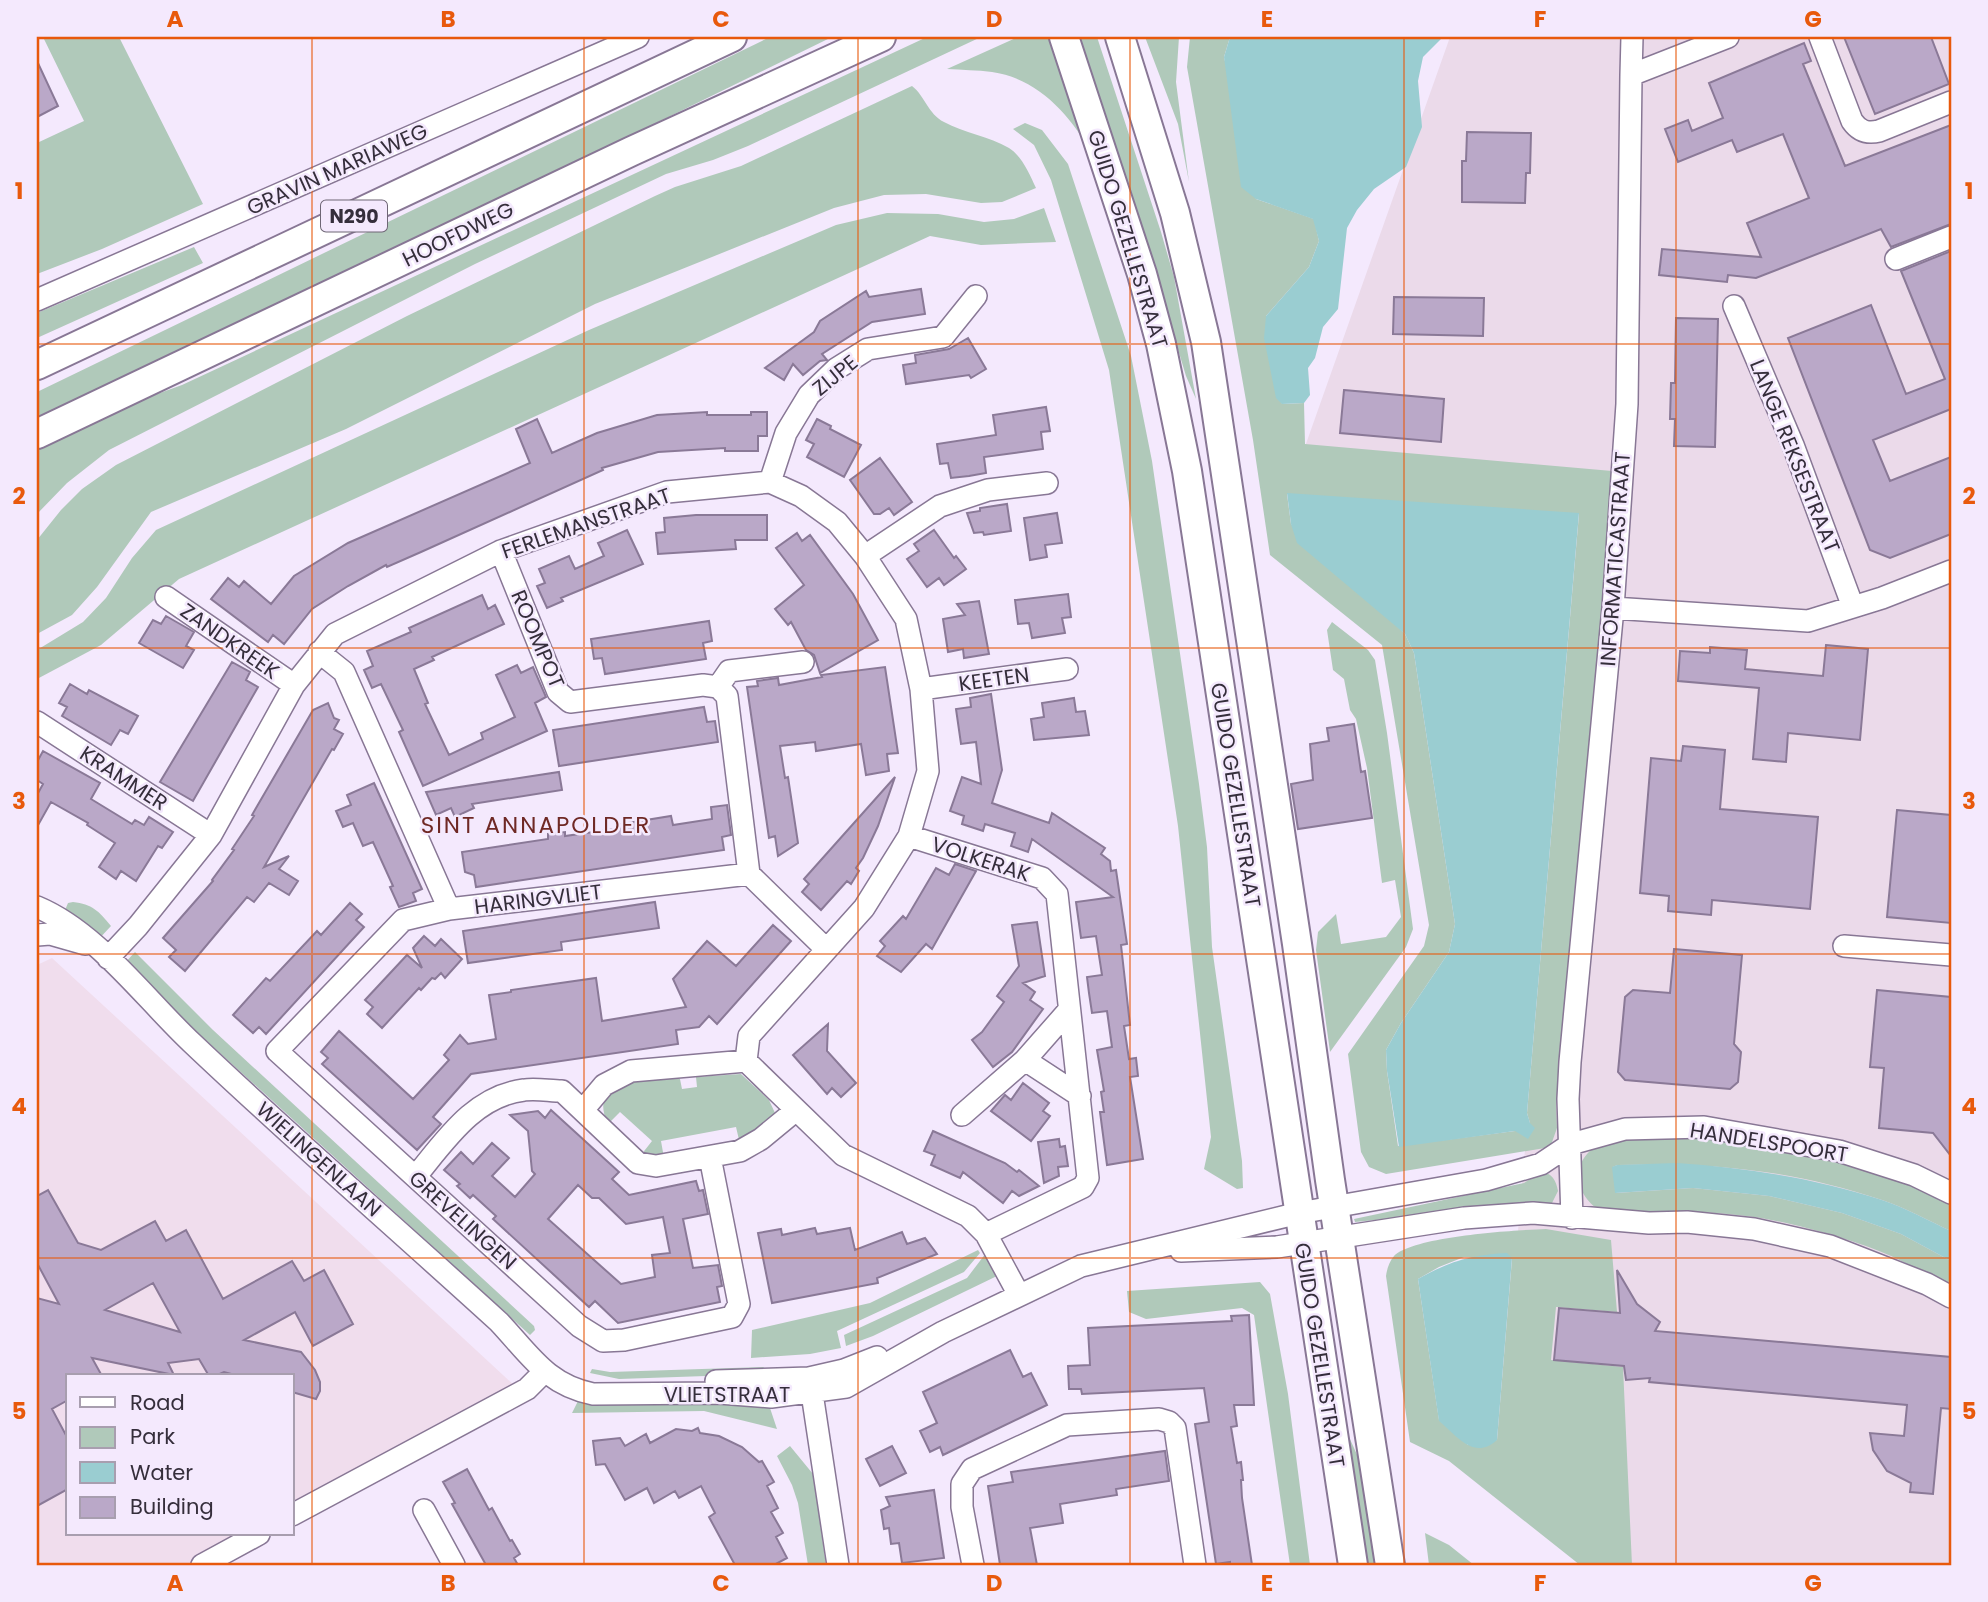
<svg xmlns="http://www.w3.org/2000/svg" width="1988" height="1602" font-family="Poppins,sans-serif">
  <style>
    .industrial { fill: #ebdaea }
    .medical { fill: #f0dded }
    .green { fill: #b0c9ba; fill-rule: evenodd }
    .water { fill: #9acdd1 }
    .building { fill: #baa8c8; stroke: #8a7997; stroke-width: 2; fill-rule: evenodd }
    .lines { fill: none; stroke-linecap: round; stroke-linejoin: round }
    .minor-casing { stroke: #887795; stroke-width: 24 }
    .major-casing { stroke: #887795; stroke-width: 32 }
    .minor { stroke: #fff; stroke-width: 21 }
    .major { stroke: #fff; stroke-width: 28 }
    .grid { fill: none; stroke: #e8590c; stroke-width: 2; stroke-opacity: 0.55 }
    .labels { text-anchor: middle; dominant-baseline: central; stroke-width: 5; stroke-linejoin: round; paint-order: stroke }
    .shield { fill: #f4e9fd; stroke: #6e6675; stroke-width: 2 }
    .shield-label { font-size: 19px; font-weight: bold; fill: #352e3b }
    .street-label { font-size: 21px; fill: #352e3b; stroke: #f4e9fd }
    .neighbourhood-label { font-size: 23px; letter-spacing: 2px; fill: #6f2925; stroke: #f4e9fd }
    .neatline { fill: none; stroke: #e8590c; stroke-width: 2.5 }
    .grid-label { font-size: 23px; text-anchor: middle; font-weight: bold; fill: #e8590c }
  </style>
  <rect width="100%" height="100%" fill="#f4e9fd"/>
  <path class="industrial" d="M1450 37H1951V1565H1610L1500 1440 1580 512 1290 489Z"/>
  <path class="medical" d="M52 958 156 1054 516 1387 292 1513V1376H68V1534H256L199 1565H37V965Z"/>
  <path class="green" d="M43 37H119L203 204 102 249 37 274V143L84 121Z
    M770 37H832L427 235 407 242 37 417V392Z
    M927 37H981L748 146 713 160 666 174 475 264 109 450 67 483 37 514V445L110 411 182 385Z
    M1018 37H1052L1091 153C1071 115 1037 78 992 72 977 70 962 70 947 69Z
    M1077 37H1097L1161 232 1174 277 1196 399 1186 376 1141 226Z
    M1145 37H1179L1176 82 1189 182 1178 124Z
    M1190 37H1230L1224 57 1256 199 1314 219 1319 241 1309 267 1266 316 1282 404 1304 403 1305 444 1612 471 1597 672 1556 1106 1557 1128 1551 1145 1545 1148 1386 1174 1369 1167 1361 1152 1348 1054 1424 946 1429 925 1382 645 1270 555 1253 440 1187 67ZM1287 494 1579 514 1527 1113 1530 1123 1515 1131 1398 1146 1387 1071 1386 1050 1401 1023 1449 952 1455 924 1414 653 1405 634 1291 524Z
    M912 86C925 96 928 114 944 122 964 133 989 136 1009 148 1022 156 1030 175 1036 188L1002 202 981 203 926 194 884 195 834 208 595 304 346 429 151 512 97 587 72 615 37 634V540L61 510 82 489 116 465 407 316 655 196 675 187 741 166Z
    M1025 123 1042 130 1068 164 1131 356 1152 461 1199 784 1207 847 1212 947 1242 1161 1243 1188 1237 1189 1204 1169 1211 1137 1178 826 1109 370 1051 180 1034 145 1013 129Z
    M1044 208 1056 242 981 245 930 236 179 579 101 645 37 679V650L83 622 106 598 132 558 156 530 589 330 836 225 887 213 938 214 984 222 1014 219Z
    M194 247 203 263 37 338V313Z
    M1332 622 1368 650 1375 660 1387 733 1413 929 1406 947 1330 1052 1316 950 1318 932 1336 914 1341 944 1386 937 1401 917 1395 880 1382 883 1367 768 1356 719 1350 710 1344 679 1333 670 1327 630Z
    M73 902C92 904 99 911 111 926L97 941 63 915 68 903Z
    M135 952 213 1030 534 1326 535 1330 530 1335 123 965Z
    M741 1074 769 1100 775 1113 772 1119 740 1144 736 1127 661 1141 664 1158 641 1155 652 1141 620 1112 608 1124C585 1077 651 1077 680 1079L682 1089 697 1087 696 1077Z
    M1635 1135C1717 1136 1798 1146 1877 1171 1902 1179 1927 1192 1951 1202V1231C1929 1221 1906 1208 1882 1200 1792 1170 1712 1162 1617 1165L1613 1167 1616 1193 1693 1188 1769 1196 1842 1213 1901 1234 1951 1261V1291C1931 1279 1912 1265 1891 1256 1852 1239 1789 1221 1746 1216 1722 1213 1696 1211 1671 1211 1650 1211 1623 1222 1603 1212 1579 1200 1569 1170 1590 1151 1599 1142 1622 1139 1635 1135Z
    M1541 1172C1552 1173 1556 1180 1558 1191L1552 1203 1355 1222 1354 1219 1524 1183Z
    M1546 1229 1611 1240 1617 1312 1556 1307 1551 1360 1623 1367 1632 1565H1580L1449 1461 1410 1442 1386 1276C1387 1269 1389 1262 1394 1256 1414 1236 1516 1230 1546 1229ZM1464 1257 1512 1259 1497 1440 1468 1445 1439 1420 1418 1279 1439 1267Z
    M978 1250 980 1253 964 1272 837 1331 841 1348 810 1354 751 1358 752 1330 870 1303Z
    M986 1253 997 1276 873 1336 846 1346 844 1335 967 1278Z
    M1260 1282 1270 1294 1288 1394 1310 1565H1290L1254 1315 1242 1308 1146 1319 1129 1312 1127 1291Z
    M763 1367 766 1369V1374L619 1379 590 1373 592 1369 610 1372Z
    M579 1399 768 1402 777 1429 704 1411 572 1413Z
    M1339 1415 1359 1459 1375 1565H1361Z
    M790 1446 813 1474 826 1565H808L798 1503 792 1485 777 1456Z
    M1425 1533 1449 1545 1474 1565H1429Z"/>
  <path class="water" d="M1230 37H1443L1423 57 1418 81 1422 127 1406 167 1374 189 1357 210 1347 228 1338 309 1323 327 1315 358 1308 368 1310 395 1304 403 1282 404 1276 398 1264 338 1266 316 1309 267 1319 241 1313 219 1256 199 1241 187 1224 57Z
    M1287 493 1579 513 1527 1113 1530 1123 1535 1128 1528 1139 1515 1131 1399 1147 1387 1071 1386 1050 1401 1023 1449 952 1455 924 1414 653 1405 634 1297 543 1291 524Z
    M1677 1163C1747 1168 1815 1178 1882 1200 1906 1208 1929 1221 1951 1231V1261L1901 1234 1842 1213 1769 1196 1693 1188 1615 1193 1612 1167 1617 1165Z
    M1507 1253 1512 1258 1497 1440C1474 1461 1457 1436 1439 1421L1418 1279C1450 1261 1471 1255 1507 1253Z"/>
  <path class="building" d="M1844 37H1931L1949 84 1875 114Z
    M1804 43 1811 61 1803 64 1845 166 1951 125V224L1891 247 1881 229 1756 278 1728 275 1727 282 1659 275 1662 249 1761 257 1747 223 1809 198 1783 134 1737 152 1732 140 1678 162 1665 129 1688 120 1692 131 1723 118 1709 83Z
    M37 61 58 106 37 117Z
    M1467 132 1531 133 1530 173H1526L1525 203 1462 202V161H1466Z
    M1951 251V409L1873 440 1890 481 1951 457V534L1890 558 1870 550 1788 338 1871 305 1906 394 1945 379 1901 271Z
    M921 289 925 314 872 322 822 354 827 360 820 361 803 375 793 364 784 380 765 368 814 332 820 321 866 291 869 297Z
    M1394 297 1484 298 1483 336 1393 334Z
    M1676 318 1718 319 1715 447 1674 446 1675 419H1670L1671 383H1675Z
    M968 338 986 369 971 378 969 375 906 384 903 365 916 363 915 355 949 349Z
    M1344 390 1444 399 1441 442 1340 433Z
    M1046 407 1050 431 1041 432 1043 449 984 457 986 473 969 476 951 478 948 463 940 464 937 444 996 435 993 415Z
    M707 412V415H751V412H767V436H758V451H725V448L658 452 602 468 603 470 421 552 387 567 386 565 348 586 312 609 284 644 273 635 268 642 211 599 228 578 239 587 244 581 271 604 294 576 348 543 530 463 516 429 537 419 552 453 597 433 657 415Z
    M817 419 831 426 830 429 861 445 844 477 807 457 814 444 806 440Z
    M880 458 912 502 894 515 889 508 880 514H874L850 480Z
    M1007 504 1011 531 984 535 983 532 974 533 967 513 980 511V508Z
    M1057 513 1062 543 1045 545 1047 557 1030 560 1024 518Z
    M696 515H767V540H735L736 549 658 554 656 533 665 532 664 518Z
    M627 530 643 564 561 598 563 601 547 608 537 586 545 583 539 569 569 556 575 569 604 556 598 543Z
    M934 530 954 558 956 556 966 569 944 585 939 578 927 587 907 559 919 551 914 544Z
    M797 533 802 541 810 535 853 594 878 640 820 673 814 655 806 650 791 622 788 625 775 609 804 585 776 548Z
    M1068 594 1071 617 1062 618 1065 633 1032 638 1029 623 1018 624 1015 600Z
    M482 595 488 609 495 605 504 624 432 657 434 660 414 669 428 703 425 704 449 755 483 739 481 733 515 717 496 675 517 665 521 673 533 667 546 697 535 703 547 731 423 786 399 732 403 730 381 684 372 688 364 670 373 666 367 651 411 632 409 628Z
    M979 601 989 654 964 658 963 649 948 652 943 619 965 615 957 604Z
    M166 616 194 632 186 646 194 650 183 668 139 643 153 620 161 624Z
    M709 621 712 641 703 643 706 659 605 674 602 658 594 659 591 639Z
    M1826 645 1868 649 1860 740 1788 733 1786 762 1753 759 1759 688 1678 681 1680 651 1710 653V647L1747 650 1745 669 1823 676Z
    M232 662 250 672 246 680 258 687 193 801 160 782Z
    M885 667 898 753 887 754 889 771 866 775 861 744 816 751 815 742 780 746 785 778 788 777 798 843 778 856 775 836 769 838 747 687 758 686 757 681 778 678 779 685 822 677 821 675Z
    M70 684 87 694 89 690 138 716 128 734 120 730 111 745 62 716 67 707 59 703Z
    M991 694 1002 770 992 803 1049 823 1052 813 1105 848 1101 854 1110 861 1111 871 1116 870 1127 944 1121 945 1130 1025 1124 1026 1129 1059 1136 1058 1138 1076 1130 1077 1143 1159 1107 1165 1100 1112H1104L1101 1092 1104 1091 1097 1050 1112 1047 1107 1011 1092 1013 1089 993 1087 977 1102 975 1096 936 1081 938 1076 902 1113 897 1032 839 1028 852 1011 846 1015 833 985 824 983 831 962 824 964 816 950 811 962 777 981 784 976 742 961 744 956 709 971 707 970 698Z
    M1074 698 1076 712 1085 711 1089 735 1034 740 1031 719 1044 717 1042 703Z
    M328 703 334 718 339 720 334 729 343 734 334 750 332 749 264 867 289 856 279 869 298 881 289 895 269 883 254 902 247 897 185 971 169 957 176 950 163 938 213 881 212 880 234 850 232 849 254 816 252 815 313 710Z
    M704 707 707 722 715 721 718 742 559 766 553 730Z
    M1354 724 1361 772 1365 771 1372 818 1298 829 1291 784 1313 780 1310 744 1329 741 1327 728Z
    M1683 746 1725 750 1720 809 1818 817 1810 909 1712 900 1711 915 1668 911 1669 896 1640 893 1651 758 1681 761Z
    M43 751 100 783 91 799 132 824 135 820 144 825 149 817 173 832 162 848 158 846 136 881 121 871 116 879 99 867 115 843 87 825 88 823 51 802 37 827V795L43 784 37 780V762Z
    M559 772 562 790 472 804 474 808 455 817 451 808 436 815 426 792Z
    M895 777 878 826 863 858 856 868 859 871 851 884 847 881 821 910 802 892 809 884 804 879Z
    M374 783 422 889 413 893 416 901 399 907 390 887 393 886 373 842 363 846 353 823 343 827 336 811 351 805 347 795Z
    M727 805 731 835 722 837 724 850 476 887 474 875 465 872 462 852 548 839V834L565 832V836L622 828 621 824 671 816 673 825 712 819 711 807Z
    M1897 810 1951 815V923L1887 917Z
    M955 864 976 871 932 949 926 944 901 972 877 956 885 946 880 941 903 916 906 919 936 868 949 875Z
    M655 902 659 928 561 942 562 950 468 963 463 931Z
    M350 903 362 914 356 920 364 927 266 1034 259 1027 253 1033 233 1015 266 978 270 981 317 931 321 935Z
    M1037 922 1045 976 1023 983 1035 992 1030 1000 1043 1009 1012 1052 993 1067 972 1040 982 1032 1004 1002 997 996 1019 966 1012 925Z
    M773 925 791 941 717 1024 709 1016 699 1027 676 1030 678 1044 471 1074 433 1117 441 1124 417 1150 322 1064 328 1058 321 1052 339 1031 413 1099 449 1060 444 1055 460 1035 468 1044 496 1039 489 995 511 992V990L596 978 602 1021 686 1007 673 979 707 941 736 966Z
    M424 936 435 946 441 939 462 959 445 978 441 973 435 979 432 978 421 990 419 988 382 1028 367 1014 373 1007 365 1000 407 955 422 968 413 948Z
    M1674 949 1742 955 1734 1044 1741 1052 1738 1082 1730 1089 1625 1080 1618 1072 1625 997 1633 990 1670 993Z
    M1877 990 1951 997V1156L1933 1133 1879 1128 1884 1068 1870 1067Z
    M828 1024 827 1051 856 1083 841 1097 832 1088 827 1094 793 1055Z
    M1023 1083 1049 1103 1043 1111 1050 1116 1031 1141 991 1111 1005 1095 1011 1100Z
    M551 1110 619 1172 612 1179 629 1195 696 1181 699 1191 703 1190 708 1214 683 1219 693 1268 718 1265 722 1286 717 1287 720 1302 618 1323 595 1301 589 1307 493 1219 496 1216 473 1195 470 1198 457 1186 460 1184 444 1170 461 1152 473 1164 492 1143 509 1158 492 1176 515 1197 535 1174 532 1171 528 1131 510 1115 538 1111 545 1118ZM578 1185 592 1198H599L626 1224 663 1217 670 1253 652 1255 655 1277 621 1284 548 1219Z
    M933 1131 1005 1163 1017 1172 1019 1170 1039 1186 1019 1196 1012 1191 1003 1203 963 1172 960 1178 931 1165 935 1155 924 1151Z
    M1059 1139 1060 1147 1065 1146 1068 1166 1058 1167 1059 1176 1044 1183 1038 1142Z
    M48 1190 78 1243 101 1250 155 1221 166 1241 186 1230 223 1299 292 1261 304 1281 324 1270 353 1324 313 1346 295 1312 244 1340 301 1352 315 1370 320 1382V1391L316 1399 292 1392V1376H239L224 1372 215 1376H209L199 1359 168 1363 174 1375 92 1358 102 1376H68V1400L52 1409 68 1439V1489L37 1506V1298L59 1304 37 1263V1196ZM153 1283 180 1332 105 1310Z
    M815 1228 817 1234 850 1228 855 1250 902 1232 907 1244 925 1238 937 1254 877 1278 878 1283 772 1303 758 1233 781 1229 782 1235Z
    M1617 1270 1637 1304 1660 1322 1655 1331 1951 1357V1409L1941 1408 1933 1494 1910 1492 1911 1483 1887 1471 1873 1450 1870 1433 1904 1436 1907 1405 1649 1382 1650 1378 1626 1380 1624 1366 1554 1360 1559 1308 1620 1313Z
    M1249 1315 1254 1405H1234L1237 1426 1231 1427 1237 1463 1241 1462 1243 1480H1241L1242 1498 1252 1565H1230V1562L1216 1564 1195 1424 1209 1422 1204 1388 1082 1394 1081 1389H1069L1068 1366 1090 1365 1088 1328 1232 1321 1231 1316Z
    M1010 1350 1023 1377 1031 1373 1047 1405 943 1455 940 1447 930 1452 920 1431 937 1423 923 1392Z
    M698 1428 700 1433 719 1436 742 1447 759 1462 762 1461 774 1482 767 1486 778 1508 771 1512 783 1533 776 1537 787 1558 774 1565H735L709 1517 715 1513 701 1486 679 1498 675 1491 654 1503 647 1488 625 1500 605 1464 596 1465 593 1441 620 1438 625 1446 646 1434 650 1443 676 1429 692 1431Z
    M892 1446 906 1473 880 1486 866 1459Z
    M1165 1451 1169 1481 1116 1489 1117 1495 1060 1504 1063 1523 1030 1528 1037 1565H1000L988 1486 1013 1482 1011 1472Z
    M467 1469 489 1510 492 1508 510 1541 512 1540 520 1554 514 1558 518 1565H486L452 1504 455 1503 443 1482Z
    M934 1490 944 1558 902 1563 899 1543 891 1544 889 1528 884 1529 881 1510 890 1506 886 1497Z"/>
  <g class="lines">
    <defs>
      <path id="minor" d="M1820 37 1852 121C1859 131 1867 134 1879 131L1951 102
        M1631 75 1632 37
        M1896 259 1951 237
        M37 300 638 37
        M1734 306 1793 445 1853 607
        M770 482 786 433 809 395 836 369 868 349 943 337 976 296
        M501 551 558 692 570 702 703 685 718 687 727 696 749 874 826 949
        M865 556 940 506 988 490 1047 483
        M166 597 294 685
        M1613 608 1808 621 1882 598 1951 571
        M319 652 344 672 449 909 749 874
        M718 687 729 671 803 662
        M921 689 1067 669
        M37 722 211 835
        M909 836 1042 878 1057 894 1088 1178 1083 1187 986 1234
        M37 907C97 932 145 999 192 1043 292 1138 397 1229 499 1322 530 1355 547 1385 593 1394L719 1393 771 1397 846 1387 943 1332 1081 1266 1299 1213 1486 1180 1541 1164 1571 1144 1625 1129 1704 1127 1839 1151 1914 1175 1951 1193
        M449 909 403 920 277 1051 579 1326 603 1341 624 1340 732 1317 739 1304 710 1157
        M37 935 50 934 85 944
        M1844 946 1951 955
        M108 958 138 926 211 835 294 685 335 634 501 551 667 492 770 482 801 496 837 522 865 556 906 619 921 689 928 771 909 836 864 908 749 1036 746 1061 843 1155 968 1216 986 1234 1019 1295
        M1025 1060 1080 1096
        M583 1110 604 1085 631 1071 746 1061
        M962 1115 1025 1060 1069 1010
        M416 1176C445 1141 474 1096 524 1090 536 1088 550 1091 562 1091L638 1163 656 1166 740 1151 761 1139 795 1111
        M1572 1218 1568 1099 1570 1062 1613 608 1627 404 1631 75 1728 37
        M1181 1251 1277 1247 1464 1218 1533 1213 1649 1223 1687 1222 1754 1229 1830 1246 1927 1284 1951 1297
        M810 1380 838 1565
        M716 1381 809 1378 844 1370 877 1357
        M424 1510 454 1565
        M292 1515 514 1396 527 1389 544 1372
        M202 1565 259 1534
        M973 1565 962 1507V1484L972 1469 1067 1425 1159 1419 1169 1422 1175 1428 1195 1565"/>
      <path id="major" d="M1064 37 1142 274 1161 344 1187 471 1353 1565
        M1120 37 1175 213 1206 342 1297 944 1330 1180 1390 1565
        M37 365 732 37
        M37 434 632 151 881 37"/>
    </defs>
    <use href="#minor" class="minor-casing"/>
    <use href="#major" class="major-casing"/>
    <use href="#minor" class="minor"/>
    <use href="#major" class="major"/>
  </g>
  <path class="grid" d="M312 37V1565M584 37V1565M858 37V1565M1130 37V1565M1404 37V1565M1676 37V1565M37 344H1951M37 648H1951M37 954H1951M37 1258H1951"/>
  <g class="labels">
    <rect class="shield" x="321" y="200.5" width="66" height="31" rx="5"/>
    <g class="shield-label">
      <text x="354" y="216">N290</text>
    </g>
    <g class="street-label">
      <text transform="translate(337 169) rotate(-24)">GRAVIN MARIAWEG</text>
      <text transform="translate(458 234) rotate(-26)">HOOFDWEG</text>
      <text transform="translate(1128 239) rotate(73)">GUIDO GEZELLESTRAAT</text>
      <text transform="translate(835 375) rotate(-39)">ZIJPE</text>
      <text transform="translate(1795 456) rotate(68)">LANGE REKSESTRAAT</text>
      <text transform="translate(586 523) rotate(-19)">FERLEMANSTRAAT</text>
      <text transform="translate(1615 559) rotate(-86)">INFORMATICASTRAAT</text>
      <text transform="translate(538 639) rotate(67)">ROOMPOT</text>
      <text transform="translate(230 641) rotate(35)">ZANDKREEK</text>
      <text transform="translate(994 679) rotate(-8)">KEETEN</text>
      <text transform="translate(124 778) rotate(33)">KRAMMER</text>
      <text transform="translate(1236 795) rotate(81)">GUIDO GEZELLESTRAAT</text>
      <text transform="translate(981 859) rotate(18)">VOLKERAK</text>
      <text transform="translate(538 899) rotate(-7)">HARINGVLIET</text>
      <text transform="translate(1769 1142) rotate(9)">HANDELSPOORT</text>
      <text transform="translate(319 1159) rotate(42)">WIELINGENLAAN</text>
      <text transform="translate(463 1220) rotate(42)">GREVELINGEN</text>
      <text transform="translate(1320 1355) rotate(81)">GUIDO GEZELLESTRAAT</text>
      <text x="727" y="1394">VLIETSTRAAT</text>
    </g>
    <g class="neighbourhood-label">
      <text x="536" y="825">SINT ANNAPOLDER</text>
    </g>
  </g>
  <rect width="1988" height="1602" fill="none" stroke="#f4e9fd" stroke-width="77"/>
  <rect x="66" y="1374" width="228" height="161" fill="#f4e9fd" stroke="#a89eaf" stroke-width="2"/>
  <rect x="80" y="1397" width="35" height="10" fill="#ffffff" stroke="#a89eaf" stroke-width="2"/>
  <text x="130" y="1410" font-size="21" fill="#352e3b">Road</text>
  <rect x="80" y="1427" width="35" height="21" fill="#b0c9ba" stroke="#a89eaf" stroke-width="2"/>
  <text x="130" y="1444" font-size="21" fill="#352e3b">Park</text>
  <rect x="80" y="1462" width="35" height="21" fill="#9acdd1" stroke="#a89eaf" stroke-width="2"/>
  <text x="130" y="1480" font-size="21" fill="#352e3b">Water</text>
  <rect x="80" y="1497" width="35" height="21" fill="#baa8c8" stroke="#a89eaf" stroke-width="2"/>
  <text x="130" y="1514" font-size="21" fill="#352e3b">Building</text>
  <rect x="38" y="38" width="1912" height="1526" class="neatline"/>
  <g class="grid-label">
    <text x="175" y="27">A</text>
    <text x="448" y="27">B</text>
    <text x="721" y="27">C</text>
    <text x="994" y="27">D</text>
    <text x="1267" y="27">E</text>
    <text x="1540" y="27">F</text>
    <text x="1813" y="27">G</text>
    <text x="19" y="199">1</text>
    <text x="1969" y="199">1</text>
    <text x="19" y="504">2</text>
    <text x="1969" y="504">2</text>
    <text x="19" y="809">3</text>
    <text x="1969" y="809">3</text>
    <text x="19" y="1114">4</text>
    <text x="1969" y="1114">4</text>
    <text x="19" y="1419">5</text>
    <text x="1969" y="1419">5</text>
    <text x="175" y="1591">A</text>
    <text x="448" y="1591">B</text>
    <text x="721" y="1591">C</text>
    <text x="994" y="1591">D</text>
    <text x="1267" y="1591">E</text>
    <text x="1540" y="1591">F</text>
    <text x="1813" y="1591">G</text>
  </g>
</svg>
